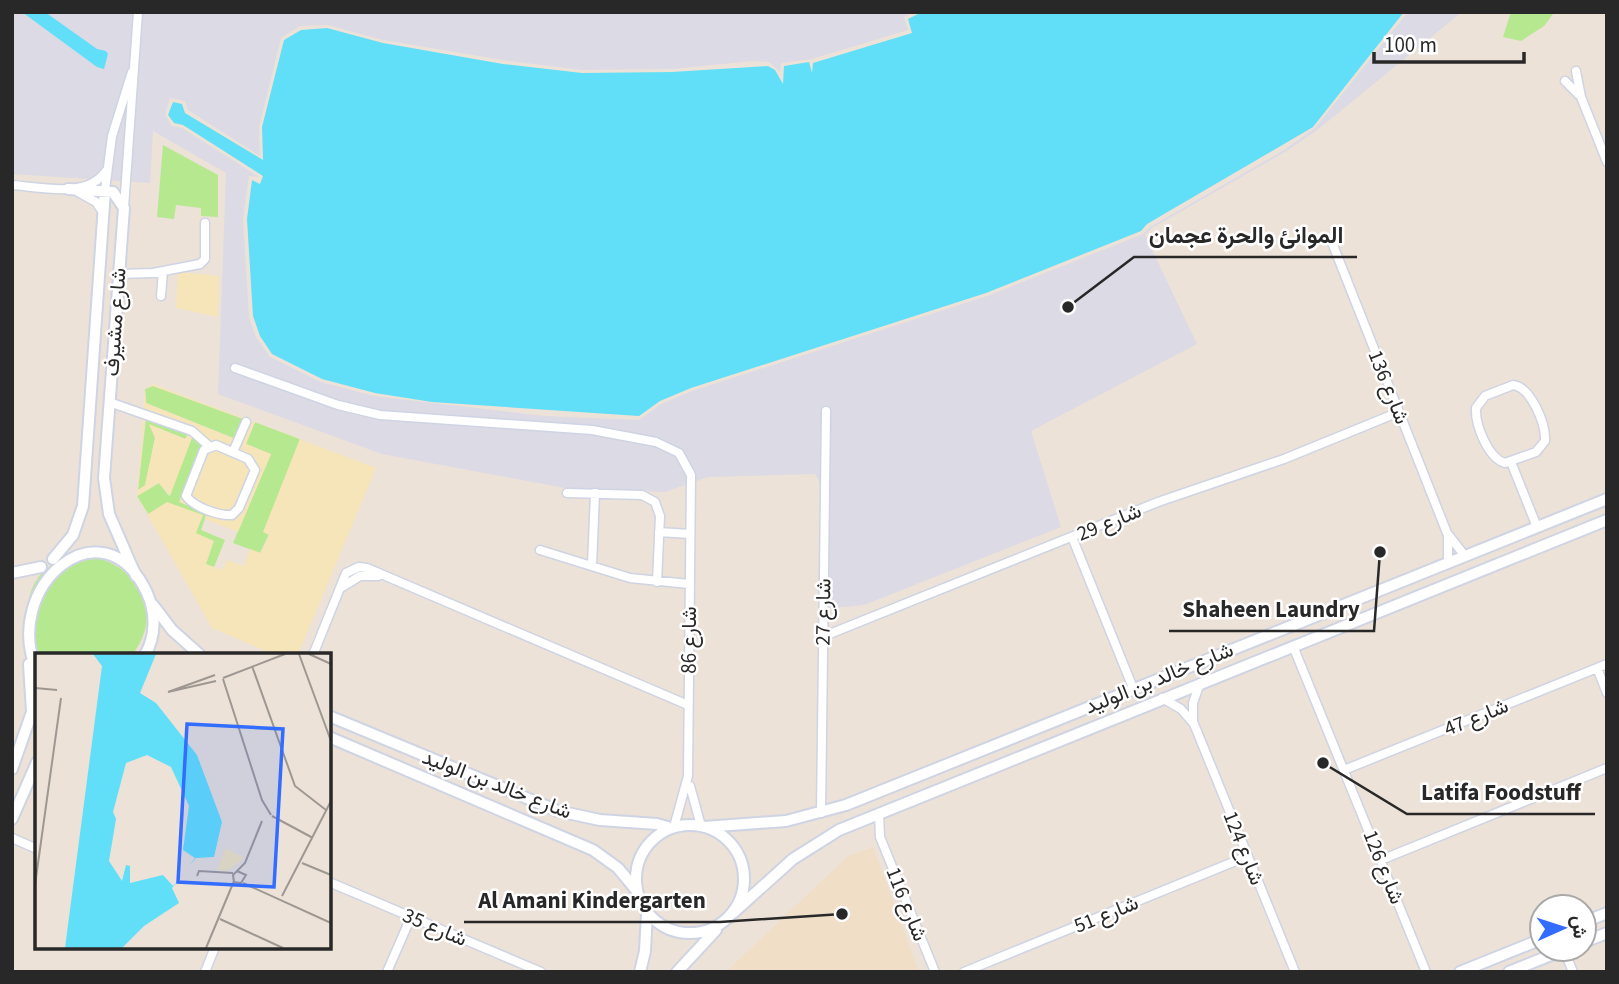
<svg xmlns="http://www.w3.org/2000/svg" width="1619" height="984" font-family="'Source Sans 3',Vazirmatn,sans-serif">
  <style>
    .industrial { fill: #dcdae4 }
    .education { fill: #f0dec6 }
    .green { fill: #b6e890 }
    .sand { fill: #f5e5b8; fill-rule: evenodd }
    .water { fill: #61dff8 }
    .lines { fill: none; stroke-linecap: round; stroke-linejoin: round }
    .street-casing { stroke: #ced4e3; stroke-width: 11 }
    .secondary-casing { stroke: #ced4e3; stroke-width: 14 }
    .street { stroke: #fff; stroke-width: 8 }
    .secondary { stroke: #fff; stroke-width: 10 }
    .labels { text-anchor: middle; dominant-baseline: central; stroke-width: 5; stroke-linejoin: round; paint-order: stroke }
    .street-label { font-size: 21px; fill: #282828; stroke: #fff }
    .inset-road { fill: none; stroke: #9e9892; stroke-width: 2 }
    .view { fill: #336dff; fill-opacity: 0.15; stroke: #336dff; stroke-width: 3.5 }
    .inset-edge { fill: none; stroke: #282828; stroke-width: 3.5 }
    .leader { fill: none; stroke: #282828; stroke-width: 2.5 }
    .callout-dot { fill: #282828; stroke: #fff; stroke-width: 2.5 }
    .callout-label { font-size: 23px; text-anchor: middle; font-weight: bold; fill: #282828; stroke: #fff; stroke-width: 5; stroke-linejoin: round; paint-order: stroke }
  </style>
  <rect width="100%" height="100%" fill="#ece2d8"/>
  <path class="industrial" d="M12 12H914L904 17 908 30 812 59 781 63 780 72 769 62 753 61 672 69 582 70 503 60 383 40 327 25 300 26 281 38 259 127 260 156 188 110 185 101 170 98 165 115 172 126 182 128 259 177 249 176 243 219 249 317 256 337 270 357 321 382 374 396 544 416 639 420 661 404 692 391 987 296 1143 234 1150 227 1284 150 1315 128 1408 12H1462L1316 131 1285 152 1152 228 1145 235 1197 344 1031 431 1061 527 864 605 825 609 830 501 815 474 708 477 665 492 565 488 382 454 218 394 226 173 153 131 150 183 12 174Z"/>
  <path class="education" d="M873 847 919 972H726L848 856Z"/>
  <path class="green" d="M1511 12H1553V14L1544 26 1521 41 1503 37Z
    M163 145 218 175V217L201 216V208L176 205 174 219 157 217Z
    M153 386 246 420 236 439 146 403 145 389Z
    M146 418 188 434 186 439 150 425 155 438 145 486 138 490Z
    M255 422 300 439 264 531 269 534 260 553 233 543 271 454 246 444Z
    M193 435 204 440 207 513 201 530 225 540 214 567 205 564 148 514 137 496 159 483 169 496Z
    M87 555C137 565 167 609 132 655H41C20 626 22 576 60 561 68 558 78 557 87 555Z"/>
  <path class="sand" d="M178 272 219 276 218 317 176 308Z
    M153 384 376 468 299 652 275 655 212 628 137 496 145 389ZM153 386 246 420 235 439 146 403 145 389ZM145 418 188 434 185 439 149 424 155 438 145 485 138 490ZM255 422 300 439 263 532 269 535 261 553 250 549 244 566 227 560 222 570 206 564 214 541 196 533 203 515 167 502 148 514 137 496 159 483 170 496 193 435 204 441 179 502 206 513 205 519 238 532 271 454 246 444Z"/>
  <path class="water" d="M22 12H45L97 49 106 51 108 54 104 69 97 67Z
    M922 12H1404L1313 127 1147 224 1141 231 986 293 691 388 660 401 639 416 432 402 375 393 322 379 272 354 260 336 253 316 247 219 252 180 260 184 263 176 183 125 174 123 168 115 173 102 182 104 185 113 263 160 262 127 284 40 301 30 327 28 383 43 503 64 582 73 672 72 768 66 775 70 783 84 784 66 809 62 812 73 813 63 912 33 908 19Z"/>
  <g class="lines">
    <defs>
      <path id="street" d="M1576 71 1581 97 1607 162
        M1565 81 1579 95
        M12 185C41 187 87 199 106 171
        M105 190 112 136 132 72
        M78 192 96 202 104 214
        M124 208 138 12
        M1331 240 1447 533 1465 556
        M118 274 153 273 200 264 205 259V223
        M161 296 163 271
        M235 368 338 405 380 415 592 430 656 442 679 453 691 475 688 776 674 827
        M1513 385C1531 387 1546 424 1545 441L1536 452 1505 463C1488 458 1475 425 1476 408L1485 396Z
        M109 402 192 431 209 446
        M216 445 248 459 255 470 239 508 232 515C218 516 194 507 186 496L204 450Z
        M233 452 246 422
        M1511 462 1537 527
        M567 493 642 495 655 502 660 516 657 582
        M659 532 690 534
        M1448 536V562
        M1072 537 1133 688
        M540 550 630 578 689 584
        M592 566 595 493
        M342 587 360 576H378
        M822 637 1158 502 1284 459 1399 412
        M1293 646 1426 972
        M313 655 346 573 359 567 367 568 688 705
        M1597 668 1607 693
        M1162 698 1181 709 1194 724 1295 972
        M1193 721V703L1200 683
        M1344 770 1607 664
        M690 786 701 826
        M821 813 826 411
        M879 813 880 837 935 972
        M12 838 37 849
        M1381 860 1607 768
        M329 882 541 972
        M1564 950 1573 972
        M205 972 215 947
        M387 972 411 917
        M964 972 1248 856"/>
      <path id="secondary" d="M68 189 113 192 124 208 104 478 109 514 136 576
        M53 559 73 535 83 506 105 190
        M12 573 41 567
        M153 605 172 630 200 655
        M37 671C0 586 104 499 147 593 156 613 156 636 145 655
        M329 716 558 811 600 820 657 824 671 828
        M329 737 593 850 618 868 637 891
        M12 769 32 712 29 664
        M12 819 37 762
        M636 879a54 54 0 1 1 108 0a54 54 0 1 1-108 0Z
        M704 827 786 821 846 805 1607 499
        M733 913 793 859 839 830 1607 520
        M1584 922 1607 913
        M1584 942 1607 933
        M640 972 645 951 647 913
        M677 972 716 930
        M1460 972 1542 939
        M1509 972 1566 949"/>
    </defs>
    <use href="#street" class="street-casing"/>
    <use href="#secondary" class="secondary-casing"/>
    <use href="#street" class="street"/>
    <use href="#secondary" class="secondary"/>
  </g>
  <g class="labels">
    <g class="street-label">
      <text transform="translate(115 322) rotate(-86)">شارع مشيرف</text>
      <text transform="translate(1389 387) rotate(68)">شارع 136</text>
      <text transform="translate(1109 522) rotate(-22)">شارع 29</text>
      <text transform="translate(823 612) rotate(-89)">شارع 27</text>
      <text transform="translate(689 640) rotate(-90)">شارع 86</text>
      <text transform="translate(1159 678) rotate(-22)">شارع خالد بن الوليد</text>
      <text transform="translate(1476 717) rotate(-22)">شارع 47</text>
      <text transform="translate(497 784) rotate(21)">شارع خالد بن الوليد</text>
      <text transform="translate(1244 848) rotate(68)">شارع 124</text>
      <text transform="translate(1384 867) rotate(68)">شارع 126</text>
      <text transform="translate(907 904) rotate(68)">شارع 116</text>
      <text transform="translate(1106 914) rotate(-22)">شارع 51</text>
      <text transform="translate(435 927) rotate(23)">شارع 35</text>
    </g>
  </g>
  <g transform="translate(35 653)">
    <rect width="296" height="296" fill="#ece2d8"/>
    <path d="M191 195 209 205 192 218 182 217Z" fill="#f5e5b8"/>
    <path d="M58 1H121L105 40 121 50 162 102 187 169 179 204 161 205 154 213 160 205 148 197 154 153 136 114 112 102 91 110 78 159 81 166 74 208 87 228 91 212 95 213V230L128 222 138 233 150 219 137 235 144 250 109 273 87 295H30L67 13Z" fill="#61dff8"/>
    <path class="inset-road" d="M264 1 296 88M274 1 296 11M217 13 260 133 291 157M180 22 133 39 181 28M188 25 250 1M188 26 227 147 236 162M0 35 22 37M237 163 278 185M267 210 296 222M202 218 211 222 206 230 199 229 198 222 210 210 227 168M162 223 164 218 198 220M208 230 296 270M0 232 26 45M247 243 296 148M185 266 248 295M171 295 199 228"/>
    <path class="view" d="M152 71 248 76 239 234 143 229Z"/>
    <rect width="296" height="296" class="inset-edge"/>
  </g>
  <path class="leader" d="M1068 307L1134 257H1357M1380 552L1374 631H1169M1323 763L1407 814H1595M842 914L720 922H464"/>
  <g class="callout-dot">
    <circle cx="1068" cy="307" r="7"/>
    <circle cx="1380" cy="552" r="7"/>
    <circle cx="1323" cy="763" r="7"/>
    <circle cx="842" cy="914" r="7"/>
  </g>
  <g class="callout-label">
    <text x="1246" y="243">الموانئ والحرة عجمان</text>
    <text x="1271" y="617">Shaheen Laundry</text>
    <text x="1501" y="800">Latifa Foodstuff</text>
    <text x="592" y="908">Al Amani Kindergarten</text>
  </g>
  <rect width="1619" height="984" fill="none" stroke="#282828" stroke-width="28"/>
  <g transform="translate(1563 928) rotate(87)"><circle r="33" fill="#ffffff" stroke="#a9a9a9" stroke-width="2"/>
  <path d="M0-5L12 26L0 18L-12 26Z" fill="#336dff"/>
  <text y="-10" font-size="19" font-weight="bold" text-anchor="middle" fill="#282828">ش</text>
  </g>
  <path d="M1374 52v10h150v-10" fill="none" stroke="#282828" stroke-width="3.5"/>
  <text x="1384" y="52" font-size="21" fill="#282828" stroke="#ffffff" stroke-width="5" paint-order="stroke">100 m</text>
</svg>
